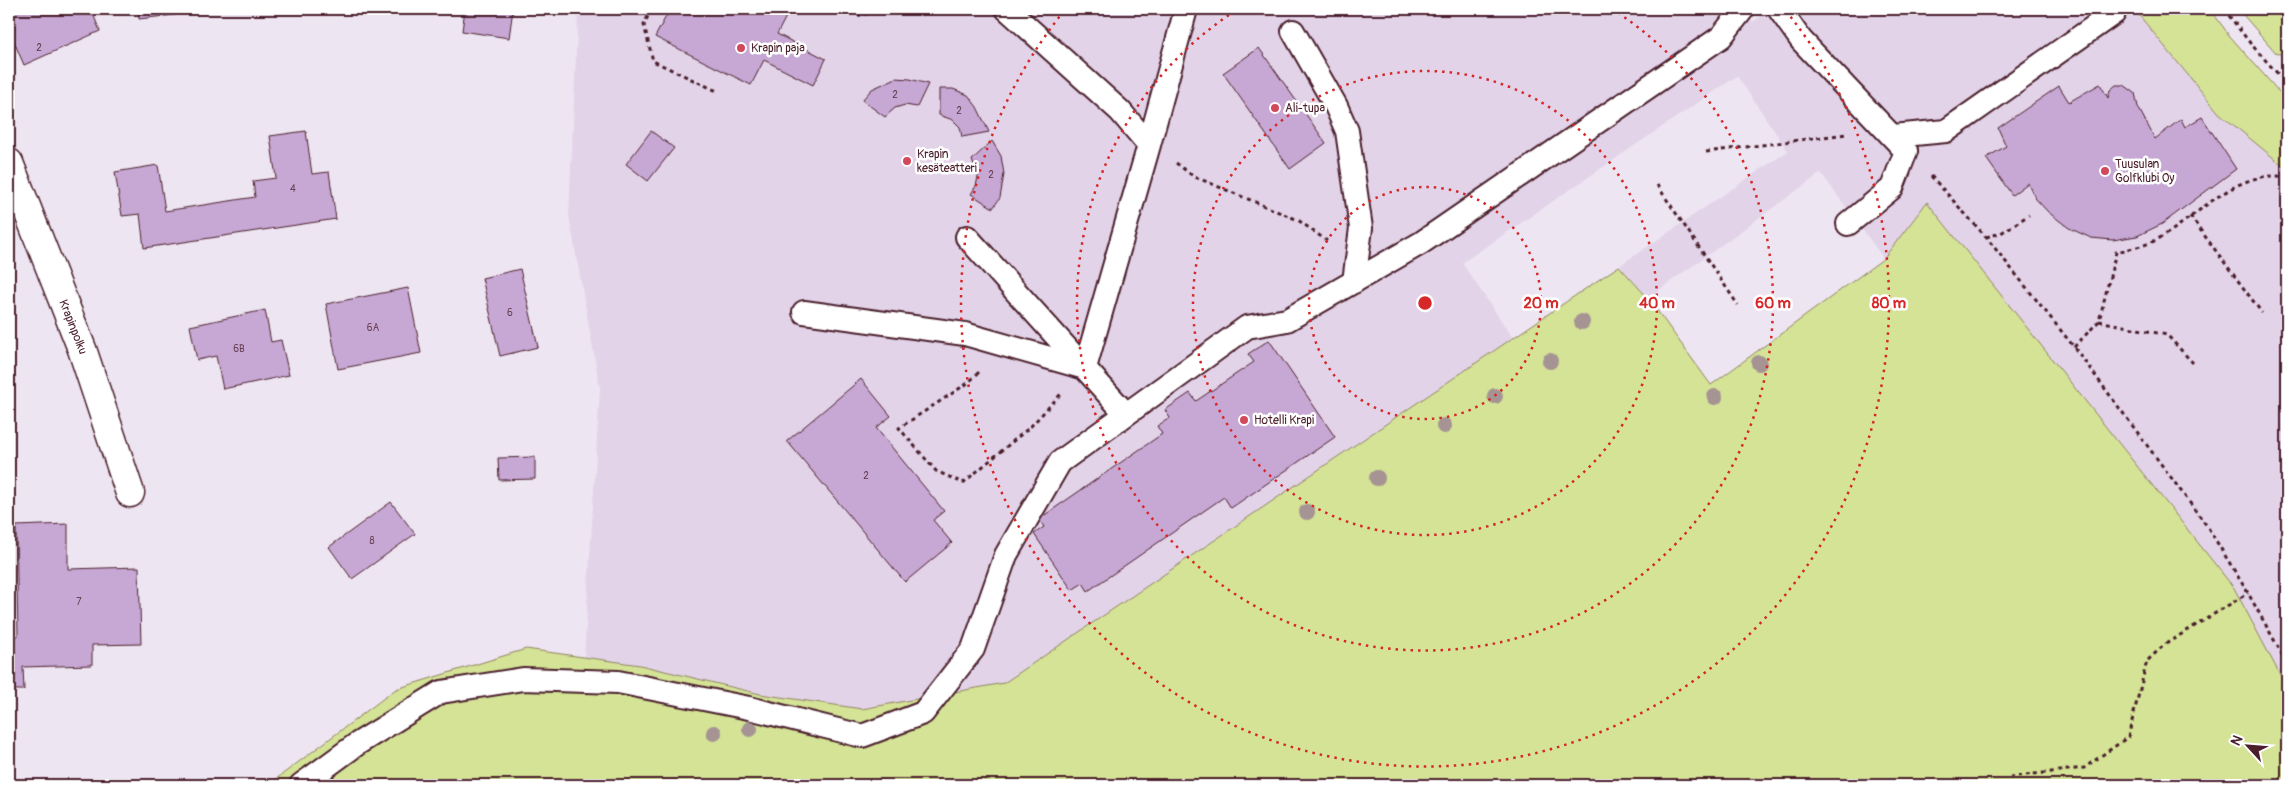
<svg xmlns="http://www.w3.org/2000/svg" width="2296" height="794" font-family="Pangolin,sans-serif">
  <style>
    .built { fill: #e2d3e9 }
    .green { fill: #d4e396; stroke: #8f8160 }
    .building { fill: #c7a8d4; stroke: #4a1f2b }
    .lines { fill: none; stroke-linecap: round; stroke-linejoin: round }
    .lane-casing { stroke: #4a1f2b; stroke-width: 26 }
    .street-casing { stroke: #4a1f2b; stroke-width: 31 }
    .path { stroke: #4a1f2b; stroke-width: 3; stroke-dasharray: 4 4; stroke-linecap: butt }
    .lane { stroke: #fff; stroke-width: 22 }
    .street { stroke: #fff; stroke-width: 28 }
    .tree { fill: #a69393 }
    .ring { fill: none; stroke: #d62828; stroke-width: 2.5; stroke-dasharray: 2.5 5 }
    .poi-dot { fill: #d1495b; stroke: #fff; stroke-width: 2 }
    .labels { text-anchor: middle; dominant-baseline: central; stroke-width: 5; stroke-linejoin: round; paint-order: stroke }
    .number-label { font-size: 10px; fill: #694155 }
    .poi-label { font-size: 12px; fill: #4a1f2b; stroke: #fff; text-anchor: start }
    .street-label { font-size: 12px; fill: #4a1f2b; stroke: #fff }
    .centre { fill: #d62828; stroke: #fff; stroke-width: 2.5 }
    .ring-label { font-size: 15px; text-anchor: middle; font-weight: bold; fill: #d62828; stroke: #fff; stroke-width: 5; stroke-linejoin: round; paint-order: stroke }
  </style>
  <rect width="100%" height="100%" fill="#eee5f2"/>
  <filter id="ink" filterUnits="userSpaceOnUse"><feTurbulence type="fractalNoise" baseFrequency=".02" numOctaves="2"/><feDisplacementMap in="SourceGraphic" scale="10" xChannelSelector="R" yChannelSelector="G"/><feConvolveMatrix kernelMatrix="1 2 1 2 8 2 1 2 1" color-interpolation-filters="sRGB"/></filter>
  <g filter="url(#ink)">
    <path class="built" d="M578 9H1741L1753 22 1771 9H2134L2219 113 2287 169V688L2234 588 1927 202 1884 259 1821 173 1648 298 1619 266 1788 151 1737 76 1462 263 1513 338 1004 683 862 709 760 694 640 665 584 657 600 388 569 215Z"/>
    <path class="green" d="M2134 9H2210L2229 35 2287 101V169L2219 113Z
      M2238 9H2287V53L2277 54Z
      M1927 202 2234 588 2287 688V785H268L396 689 526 649 640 665 760 694 862 709 1004 683 1619 266 1648 298 1711 385 1883 259Z"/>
    <path class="building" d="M9 9H91L100 31 24 65 9 30Z
      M138 9H226L139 19Z
      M465 9H513L509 38 462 31Z
      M670 9H790L777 34 826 59 813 85 764 60 751 85 655 37Z
      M1259 48 1326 143 1290 169 1223 73Z
      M896 78 910 79 928 84 917 107 905 105 895 108 885 117 862 100 872 89Z
      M2100 84 2108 98 2110 90 2116 85H2124L2135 93 2138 107 2155 139 2181 119 2185 127 2202 117 2236 169 2162 224 2137 236 2113 240 2091 238 2069 228 2048 212 2035 198 2028 183 2012 195 1986 158 2006 146 1998 128 2059 86 2069 102Z
      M939 89H953L968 95 977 107 989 132 962 137 960 127 953 120 939 115Z
      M306 131 312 174 329 172 336 219 144 248 140 214 122 216 115 172 158 165 165 211 255 197 253 181 276 178 270 136Z
      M651 131 674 148 648 181 626 164Z
      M992 141 1001 156 1004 174 1000 198 993 208 971 194 976 186 978 177 972 160Z
      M520 269 538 347 500 356 482 278Z
      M408 288 421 353 338 369 326 304Z
      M265 310 271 342 281 340 289 375 223 389 216 356 197 360 190 326Z
      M1269 340 1335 437 1231 508 1224 497 1088 591 1083 583 1072 590 1034 534 1044 527 1039 519 1162 434 1157 426 1170 418 1165 410 1190 393 1196 401 1254 362 1248 354Z
      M861 379 891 416 876 428 944 511 933 520 952 543 905 582 787 441Z
      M535 457V479L499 480 498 458Z
      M391 502 415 534 352 579 329 547Z
      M68 524V569L139 567 141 644 92 645V665L23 667 24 690H9V636H18L16 526Z"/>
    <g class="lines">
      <defs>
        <path id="lane" d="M1007 9 1120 111 1149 145
          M1779 9 1801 40 1906 151 1892 188 1848 224
          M1293 31 1336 106 1347 131 1361 228 1354 282
          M1893 136 1946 131 2114 13 2111 9
          M967 237 1126 414
          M804 312 965 334 1085 368 1149 145 1186 9
          M301 785 357 744 441 692 523 679 618 682 749 708 862 736 923 713 973 649 1006 555 1060 462 1247 327 1287 320 1421 243 1721 37 1743 9"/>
        <g id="street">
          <path id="s1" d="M9 163 82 349 130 493"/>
        </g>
      </defs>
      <use href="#lane" class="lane-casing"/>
      <use href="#street" class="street-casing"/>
      <path class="path" d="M651 9 644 25 653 61 717 91
        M842 9 862 16 874 9
        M2224 9 2250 43 2287 84
        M1706 152 1847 134
        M1176 163 1193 176 1298 220 1327 241
        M1931 176 1986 237 2074 347 2207 526 2248 593 2287 663
        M1657 185 1738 305
        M2190 216 2262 313
        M1986 237 2001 233 2029 215
        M2099 321 2167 335 2193 363
        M2074 347 2099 321 2116 252C2129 249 2145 246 2156 240 2198 218 2235 168 2287 177
        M979 372 968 383 899 428 936 471 963 483 1030 427 1061 394
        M2010 777 2084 768 2128 737 2147 661 2164 645 2248 593"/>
      <use href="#lane" class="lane"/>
      <use href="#street" class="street"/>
    </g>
    <g class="tree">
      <circle cx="1582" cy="322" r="8"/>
      <circle cx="1550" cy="361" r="8"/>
      <circle cx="1759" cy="363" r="8"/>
      <circle cx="1495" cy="396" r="8"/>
      <circle cx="1715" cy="397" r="8"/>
      <circle cx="1444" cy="426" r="8"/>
      <circle cx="1377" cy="478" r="8"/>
      <circle cx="1307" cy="512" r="8"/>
      <circle cx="750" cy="729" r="8"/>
      <circle cx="714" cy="733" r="8"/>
    </g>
  </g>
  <g class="ring">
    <circle cx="1425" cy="303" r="116"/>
    <circle cx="1425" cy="303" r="232"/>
    <path d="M1612 9A348 348 0 1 1 1238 9"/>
    <path d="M1786 11A464 464 0 1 1 1064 11"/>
  </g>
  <g class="poi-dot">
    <circle cx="741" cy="48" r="5"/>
    <circle cx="1275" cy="108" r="5"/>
    <circle cx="907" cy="161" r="5"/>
    <circle cx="2105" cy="171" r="5"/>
    <circle cx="1244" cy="420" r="5"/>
  </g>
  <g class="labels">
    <g class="number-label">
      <text x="39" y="48">2</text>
      <text x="895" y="95">2</text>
      <text x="959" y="111">2</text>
      <text x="991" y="175">2</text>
      <text x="293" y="189">4</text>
      <text x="510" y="313">6</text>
      <text x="373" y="328">6A</text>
      <text x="239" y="349">6B</text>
      <text x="866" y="476">2</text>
      <text x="372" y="541">8</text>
      <text x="79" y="602">7</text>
    </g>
    <g class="poi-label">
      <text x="751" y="48">Krapin paja</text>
      <text x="1285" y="108">Ali-tupa</text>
      <text x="917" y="154">Krapin<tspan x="917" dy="14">kesäteatteri</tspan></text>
      <text x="2115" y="164">Tuusulan<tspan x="2115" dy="14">Golfklubi Oy</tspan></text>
      <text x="1254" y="420">Hotelli Krapi</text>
    </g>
    <g class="street-label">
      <text stroke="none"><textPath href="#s1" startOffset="176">Krapinpolku</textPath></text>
    </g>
  </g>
  <circle cx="1425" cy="303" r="8" class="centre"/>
  <g class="ring-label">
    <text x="1541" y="308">20 m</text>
    <text x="1657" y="308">40 m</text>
    <text x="1773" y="308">60 m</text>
    <text x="1889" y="308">80 m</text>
  </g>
  <rect width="2296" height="794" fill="none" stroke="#fff" stroke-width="30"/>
  <rect x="15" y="15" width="2266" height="764" fill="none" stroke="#4a1f2b" stroke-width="2" filter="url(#ink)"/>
  <g transform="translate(2248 746) rotate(296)" stroke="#ffffff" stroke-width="4" paint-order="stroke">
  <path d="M0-4L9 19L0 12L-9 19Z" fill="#4a1f2b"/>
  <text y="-8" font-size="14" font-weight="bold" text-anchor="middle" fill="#4a1f2b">N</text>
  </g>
</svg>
